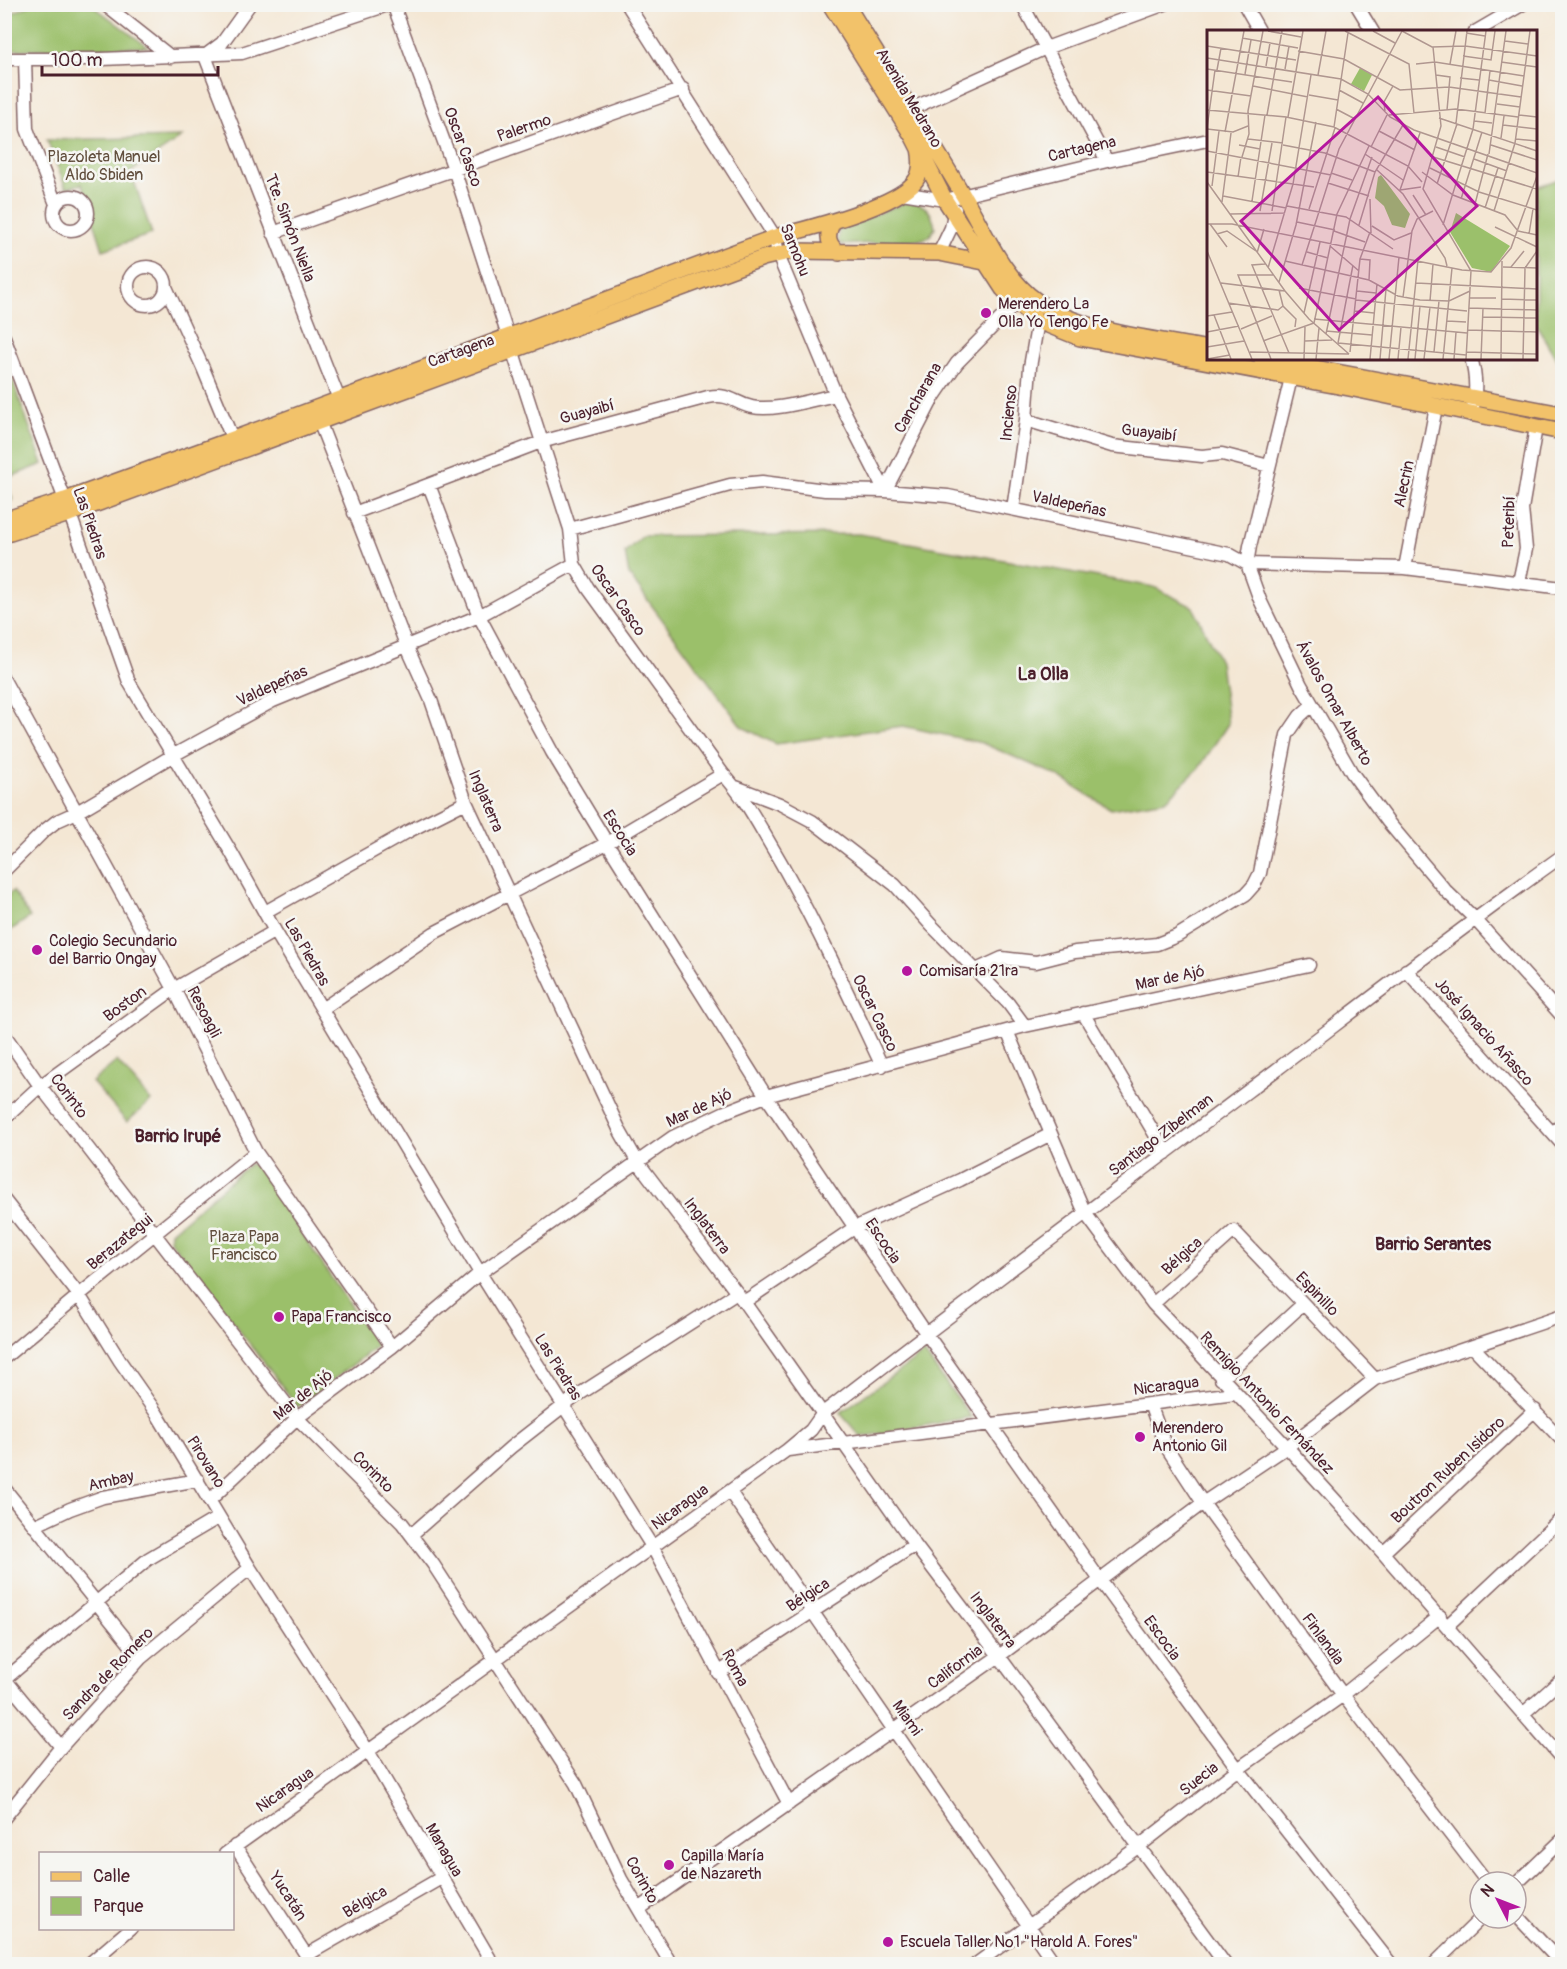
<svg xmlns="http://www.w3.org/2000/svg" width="1567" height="1969" font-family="Pangolin,sans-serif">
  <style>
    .green { fill: #9bc06b; stroke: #72704b; stroke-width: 1.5 }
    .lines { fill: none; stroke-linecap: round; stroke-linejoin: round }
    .minor-casing { stroke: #866566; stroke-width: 15 }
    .major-casing { stroke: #866566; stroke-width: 18 }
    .minor { stroke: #fff; stroke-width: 12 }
    .major { stroke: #f2c26a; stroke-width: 15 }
    .poi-dot { fill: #b5179e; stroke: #f6f6f2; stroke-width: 2 }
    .labels { text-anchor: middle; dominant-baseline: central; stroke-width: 5; stroke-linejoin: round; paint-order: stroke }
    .street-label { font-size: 16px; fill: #4a1f2b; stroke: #f6f6f2 }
    .park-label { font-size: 16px; fill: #624f3e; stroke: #f6f6f2 }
    .poi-label { font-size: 16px; fill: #4a1f2b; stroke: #f6f6f2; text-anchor: start }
    .neighbourhood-label { font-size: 18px; font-weight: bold; fill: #4a1f2b; stroke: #f6f6f2 }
    .inset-road { fill: none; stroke: #b09790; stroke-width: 1.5 }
    .view { fill: #b5179e; fill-opacity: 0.15; stroke: #b5179e; stroke-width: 3 }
    .inset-edge { fill: none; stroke: #4a1f2b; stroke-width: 3 }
  </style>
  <rect width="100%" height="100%" fill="#f6f6f2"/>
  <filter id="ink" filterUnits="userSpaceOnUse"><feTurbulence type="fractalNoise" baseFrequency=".0167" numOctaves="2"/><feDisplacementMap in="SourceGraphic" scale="12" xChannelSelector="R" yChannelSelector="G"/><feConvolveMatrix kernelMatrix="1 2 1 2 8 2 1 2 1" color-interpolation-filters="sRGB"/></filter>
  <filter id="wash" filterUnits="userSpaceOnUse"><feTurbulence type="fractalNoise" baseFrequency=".008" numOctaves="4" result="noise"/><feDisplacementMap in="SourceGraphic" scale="24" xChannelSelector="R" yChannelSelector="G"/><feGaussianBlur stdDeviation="1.35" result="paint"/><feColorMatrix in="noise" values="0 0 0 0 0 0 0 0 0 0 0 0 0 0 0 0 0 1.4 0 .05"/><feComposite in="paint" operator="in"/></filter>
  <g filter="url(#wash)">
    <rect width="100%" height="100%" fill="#f4e7d4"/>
    <path class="green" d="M33 4 92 5 148 47 5 50V16Z
      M182 137 131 172 152 234 103 250 82 184 66 188 47 140Z
      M1562 178V369L1536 324V187Z
      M908 201C925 204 932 210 935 228L929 237 919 240 842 245 838 241 839 229Z
      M4 357 43 464 5 479 13 500 5 503Z
      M859 534 1154 587 1193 607 1220 662 1228 724 1199 768 1166 800 1111 809 1056 775 982 743 903 726 776 744 742 727 629 575 625 552 643 536Z
      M13 891 30 917 5 934V897Z
      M117 1061 151 1101 127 1122 92 1082Z
      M250 1164 257 1166 377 1346 298 1407 170 1240 171 1232Z
      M924 1353 971 1417 861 1437 840 1413Z"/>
  </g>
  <g filter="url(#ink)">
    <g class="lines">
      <defs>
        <path id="minor" d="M104 4 171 57
          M393 4 454 169 570 529 574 564 588 588 723 774C742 794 755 818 769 842 812 914 846 990 882 1066
          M627 4 775 237 778 255 836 395 885 491
          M1022 4 1107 161
          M1244 4 1260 32
          M1356 4 1373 32
          M1475 32 1523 4
          M206 55 222 43 250 4
          M205 56 342 407
          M4 59H102L242 53 391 4
          M25 59 27 129 56 204
          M911 109 1046 48 1165 4
          M902 193 945 200 1107 161 1208 140
          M54 213a17 17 0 1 1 34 0a17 17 0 1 1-34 0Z
          M273 233 683 89
          M939 253 951 228 955 209
          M128 286a19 19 0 1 1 38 0a19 19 0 1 1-38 0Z
          M166 287 203 368 235 445
          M4 337 65 500 129 682 231 852 275 931 480 1273 653 1548 789 1804
          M1291 378 1250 546 1247 564 1260 600 1301 685 1352 773 1388 822 1446 891 1474 918 1562 1016
          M1471 415C1477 395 1477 378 1471 358
          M1026 420 1112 446 1202 456 1222 454 1269 466
          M319 421 407 647 431 700 466 802 621 1133 637 1161 744 1302 915 1545 999 1656 1225 1964
          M429 485 479 616 552 752 607 843 766 1096 926 1333 1100 1580 1238 1769 1391 1964
          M885 491 933 398 957 363 1016 303
          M1013 509 1026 420 1030 367 1038 321
          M354 513 541 442 708 397C731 393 733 403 752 407 775 412 813 399 836 395
          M570 529 730 485 762 482 825 490 885 491 948 496 1229 554 1247 564 1405 568 1562 588
          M1405 568 1436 407
          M1519 582 1526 549 1522 509 1536 427
          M4 680 174 989 256 1152 392 1347
          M736 787 780 804 812 821 895 885 931 925 1008 1003 1025 1026
          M4 871 44 831 57 821 77 812 172 756 273 701 479 616 574 564
          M265 912 409 831 466 802
          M976 970 1002 958 1036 962 1075 952 1157 944 1177 936 1246 894 1254 885 1260 873 1287 735 1300 716 1312 705
          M1406 970 1562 1144
          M322 1009 434 933 607 843 723 774
          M1083 1013 1166 1153
          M1007 1031 1085 1213 1153 1304 1287 1447 1383 1553 1562 1759
          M4 1034 40 1086 297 1418 402 1523 433 1564 576 1784 621 1879 671 1964
          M4 1119 40 1086 174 989 275 931
          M1553 1133 1562 1124
          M4 1200 79 1295 120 1361 157 1414 250 1568 368 1751 493 1964
          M744 1302 854 1228 960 1180 1051 1134
          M1153 1304 1234 1231 1375 1379
          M1473 1347 1562 1440
          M4 1358 79 1295 256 1152
          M1221 1379 1303 1304
          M1150 1404 1165 1445 1203 1503 1343 1695 1487 1882
          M788 1450 1235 1393
          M4 1488 141 1658
          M730 1492 1055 1964
          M210 1500 297 1418 392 1347 480 1273 673 1137 725 1112 766 1096 1025 1026 1309 965
          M34 1526 70 1509 103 1497 198 1480
          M411 1535 511 1447 575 1397 737 1293
          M1383 1553 1535 1410
          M1447 1626 1562 1518
          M718 1673 915 1545
          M4 1678 61 1747
          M4 1680 148 1559 219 1517
          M1524 1713 1562 1679
          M4 1818 61 1747 141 1658 250 1568
          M235 1846 312 1964
          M225 1854 787 1450 811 1430 823 1413C973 1297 1124 1184 1276 1070 1371 998 1465 925 1562 856
          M1516 1884 1562 1840
          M639 1909 999 1656 1203 1503 1287 1447 1375 1379 1562 1316
          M1516 1915 1562 1964
          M307 1955 441 1878
          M89 1964 131 1928
          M976 1964 1138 1847 1238 1769 1343 1695 1440 1616
          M1434 1964 1481 1918"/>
        <path id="major" d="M830 4 913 137 945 200 1003 289 1016 303 1038 321 1080 338 1349 388 1562 432
          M846 4C885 68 925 131 963 195 985 231 1002 277 1038 302 1080 332 1158 339 1208 349
          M833 222C826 235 827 244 839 253
          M1261 358 1562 414
          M4 520 65 500 233 439 775 237C807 229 899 206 916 180 922 171 921 158 919 148
          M4 535 69 514 763 258 793 251 939 253 984 262"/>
      </defs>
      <use href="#minor" class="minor-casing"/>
      <use href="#major" class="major-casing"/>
      <use href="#minor" class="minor"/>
      <use href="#major" class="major"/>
    </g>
  </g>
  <g class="poi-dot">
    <circle cx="986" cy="313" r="6"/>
    <circle cx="37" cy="950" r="6"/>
    <circle cx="907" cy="971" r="6"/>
    <circle cx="279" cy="1317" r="6"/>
    <circle cx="1140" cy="1437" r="6"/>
    <circle cx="669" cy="1865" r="6"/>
    <circle cx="888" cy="1942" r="6"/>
  </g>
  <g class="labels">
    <g class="street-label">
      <text transform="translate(909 98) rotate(59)">Avenida Medrano</text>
      <text transform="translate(524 128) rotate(-19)">Palermo</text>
      <text transform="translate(463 147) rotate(70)">Oscar Casco</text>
      <text transform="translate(1082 149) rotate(-13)">Cartagena</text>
      <text transform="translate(290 228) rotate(69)">Tte. Simón Niella</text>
      <text transform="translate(795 250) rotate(68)">Samohu</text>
      <text transform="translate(461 351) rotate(-20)">Cartagena</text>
      <text transform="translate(918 398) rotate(-60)">Cancharana</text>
      <text transform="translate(587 412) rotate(-15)">Guayaibí</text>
      <text transform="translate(1009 413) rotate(-84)">Incienso</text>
      <text transform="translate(1149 433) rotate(7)">Guayaibí</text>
      <text transform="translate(1404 484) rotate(-78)">Alecrin</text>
      <text transform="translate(1069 504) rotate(12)">Valdepeñas</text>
      <text transform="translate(1509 522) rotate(-88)">Peteribí</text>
      <text transform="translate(90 523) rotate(71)">Las Piedras</text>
      <text transform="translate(618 600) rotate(55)">Oscar Casco</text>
      <text transform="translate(272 686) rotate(-25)">Valdepeñas</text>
      <text transform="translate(1334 703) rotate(61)">Ávalos Omar Alberto</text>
      <text transform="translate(486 801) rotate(67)">Inglaterra</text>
      <text transform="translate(620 833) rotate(58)">Escocia</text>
      <text transform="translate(307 952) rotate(60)">Las Piedras</text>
      <text transform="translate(1170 978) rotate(-12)">Mar de Ajó</text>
      <text transform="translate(125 1004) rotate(-36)">Boston</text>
      <text transform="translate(204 1012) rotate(63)">Resoagli</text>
      <text transform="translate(875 1013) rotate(64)">Oscar Casco</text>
      <text transform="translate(1484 1032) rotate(48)">José Ignacio Añasco</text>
      <text transform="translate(69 1096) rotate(53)">Corinto</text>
      <text transform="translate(699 1108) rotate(-25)">Mar de Ajó</text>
      <text transform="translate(1161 1135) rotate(-37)">Santiago Zibelman</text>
      <text transform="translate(707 1226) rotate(53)">Inglaterra</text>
      <text transform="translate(883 1241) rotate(56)">Escocia</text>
      <text transform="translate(120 1242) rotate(-39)">Berazategui</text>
      <text transform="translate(1182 1256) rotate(-42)">Bélgica</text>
      <text transform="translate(1317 1294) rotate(46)">Espinillo</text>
      <text transform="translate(558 1367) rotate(58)">Las Piedras</text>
      <text transform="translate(1166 1386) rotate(-7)">Nicaragua</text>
      <text transform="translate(303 1395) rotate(-39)">Mar de Ajó</text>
      <text transform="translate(1267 1403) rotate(47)">Remigio Antonio Fernández</text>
      <text transform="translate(206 1462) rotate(58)">Pirovano</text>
      <text transform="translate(1448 1470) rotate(-43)">Boutron Ruben Isidoro</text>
      <text transform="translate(373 1472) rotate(45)">Corinto</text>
      <text transform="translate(111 1481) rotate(-13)">Ambay</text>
      <text transform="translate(680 1507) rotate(-36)">Nicaragua</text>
      <text transform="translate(808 1595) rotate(-33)">Bélgica</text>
      <text transform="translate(993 1620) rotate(53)">Inglaterra</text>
      <text transform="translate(1162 1638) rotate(54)">Escocia</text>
      <text transform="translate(1323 1639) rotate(54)">Finlandia</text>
      <text transform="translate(955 1667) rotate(-36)">California</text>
      <text transform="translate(735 1668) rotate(62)">Roma</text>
      <text transform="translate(108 1674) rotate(-46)">Sandra de Romero</text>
      <text transform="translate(907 1718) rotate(55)">Miami</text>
      <text transform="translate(1199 1779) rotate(-38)">Suecia</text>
      <text transform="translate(285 1790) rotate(-35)">Nicaragua</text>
      <text transform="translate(444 1850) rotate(60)">Managua</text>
      <text transform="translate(642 1880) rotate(61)">Corinto</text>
      <text transform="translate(288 1896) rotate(57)">Yucatán</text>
      <text transform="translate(365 1902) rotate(-30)">Bélgica</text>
    </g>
    <g class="park-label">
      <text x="104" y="157">Plazoleta Manuel<tspan x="104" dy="18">Aldo Sbiden</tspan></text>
      <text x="244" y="1237">Plaza Papa<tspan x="244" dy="18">Francisco</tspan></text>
    </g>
    <g class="poi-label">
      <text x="998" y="304">Merendero La<tspan x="998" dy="18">Olla Yo Tengo Fe</tspan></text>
      <text x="49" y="941">Colegio Secundario<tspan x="49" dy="18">del Barrio Ongay</tspan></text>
      <text x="919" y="971">Comisaría 21ra</text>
      <text x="291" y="1317">Papa Francisco</text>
      <text x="1152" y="1428">Merendero<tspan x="1152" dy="18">Antonio Gil</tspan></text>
      <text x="681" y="1856">Capilla María<tspan x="681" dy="18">de Nazareth</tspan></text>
      <text x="900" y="1942">Escuela Taller Nº1 "Harold A. Fores"</text>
    </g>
    <g class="neighbourhood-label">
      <text x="1043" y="674">La Olla</text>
      <text x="178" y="1136">Barrio Irupé</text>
      <text x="1433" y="1244">Barrio Serantes</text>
    </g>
  </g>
  <g transform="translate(1207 30)">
    <rect width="330" height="330" fill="#f4e7d4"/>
    <path d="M153 38 165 45 157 61 144 54ZM174 145 203 184 198 198 185 195 177 176 168 168 171 147ZM249 183 303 216 284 242 265 238 243 202Z" fill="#9bc06b"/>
    <path class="inset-road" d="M61 1 94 7M138 1 202 34 207 83M166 1 188 13M195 1 225 17 258 16 330 26M259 3 278 6M35 8 91 18M298 11 321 14M0 16 89 30M226 17 234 96 216 159 264 241 259 329M91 21 137 29 193 60 242 57 314 67M256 26 284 30 288 1M0 28 134 49 161 64 183 87 207 100 330 143M294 32 330 37M209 34 228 32 317 46M243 34 249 1M59 36 63 13M0 39 85 52M78 39 82 16M10 40 14 18M38 44 44 10M111 45 119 1M229 45 243 47 240 80M253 48 272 50M282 50 315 56M46 56 101 67M0 60 44 66M132 60 156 73M102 65 131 70M290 74 313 77M129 79 148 89M0 80 79 87 65 181M178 82 177 72 186 56M278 83 283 41M60 85 75 1M182 85 249 79 311 87M312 85 330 87M79 87 127 97 201 136 215 152M81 87 96 1M232 88 330 121M267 91 285 93M249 93 260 1M296 95 330 99M127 97 141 3M0 98 8 40M0 99 26 102 41 96M172 101 208 120M18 102 37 1M294 108 297 86M41 109 76 113M309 109 330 111M32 115 53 119M76 115 118 123 168 142M284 115 330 130M164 117 180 85M229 117 258 127M0 121 124 145M158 124 196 150M282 124 299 1M223 126 330 159M35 127 42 104 41 81 56 1M267 129 300 141M223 138 272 162 330 180M170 140 196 164 238 228 240 236M0 142 107 157M215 142 246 165 298 185 311 201M124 143 145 150M31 147 34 127M0 152 78 261 102 289 142 324M121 153 162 166M230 154 250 94M5 156 12 101M193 160 213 103M193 160 214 157M206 165 219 185M16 166 79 178M163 169 164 203M254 169 275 102M45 171 58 85M15 172 24 103M268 174 281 124M80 176 139 187 186 219M278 178 291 138M102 179 128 98M53 181 65 113M287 181 308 113 323 1M23 184 78 183M90 192 128 200M0 194H25L255 240 284 242 304 218 330 146M3 194 20 217M152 195 168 142 196 95M236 195 266 99 279 1M165 196 187 210 204 203M288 197 330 217M127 201 158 212M311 201 330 205M10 204 20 201 49 221M322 204 326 179M123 216 152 241M0 221 45 329M100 222 121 228M50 223 57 199M153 229 163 230 162 250M78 231 162 250 191 266 213 270 242 271 263 261M58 234 45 235 82 323M95 235 132 119 195 1M296 237 330 238M304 237 317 221M61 238 86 154 104 45M72 252 89 195 109 92M14 253 78 261M209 253 330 259M92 258 149 269M72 260 76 276 89 289 88 297M150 261 169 263M196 267 205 201 210 189 226 181M262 268H289M295 269 330 270M149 270 260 281M223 271 226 234M21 273 71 280 76 276M262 278 330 280M148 281 167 283M97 283 113 212M7 285 24 329M0 286 25 282M276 287 330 288M107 289 260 303M240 291 259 292M107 293 130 184 162 116M34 299 65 286M261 300 330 302M119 301 165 305M0 302 32 296M119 304 143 189 165 127M56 311 107 293M98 311 125 310M131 313 259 325M131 313 146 235M0 317 37 311M43 322 142 324M143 322 153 229 163 202M227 322 232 271M259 322 330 324M0 329 23 325M64 329 31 245H66M97 329 98 297M109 329 112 298M163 329 170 254M173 329 179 259M182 329 192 227M191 329 194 297M201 329 211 230M208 329 213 276M217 329 223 277M236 329 245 238M247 329 249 302M274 329 276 278M294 329 295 231M316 329 318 238 330 221"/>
    <path class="view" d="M171 67 270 176 132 300 34 191Z"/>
    <rect width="330" height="330" class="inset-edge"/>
  </g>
  <rect width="1567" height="1969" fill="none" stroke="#f6f6f2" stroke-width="24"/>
  <rect x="39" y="1852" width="195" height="78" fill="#f6f6f2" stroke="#b1a0a2" stroke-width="1.5"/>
  <rect x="51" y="1872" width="30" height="9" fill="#f2c26a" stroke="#b1a0a2" stroke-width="1.5"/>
  <text x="93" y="1882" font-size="18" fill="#4a1f2b">Calle</text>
  <rect x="51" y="1897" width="30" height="18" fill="#9bc06b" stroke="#b1a0a2" stroke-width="1.5"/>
  <text x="93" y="1912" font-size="18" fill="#4a1f2b">Parque</text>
  <g transform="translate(1498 1900) rotate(312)"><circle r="28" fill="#f6f6f2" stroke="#b1a0a2" stroke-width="1.5"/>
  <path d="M0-4.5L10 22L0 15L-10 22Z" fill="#b5179e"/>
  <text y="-9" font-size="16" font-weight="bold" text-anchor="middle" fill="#4a1f2b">N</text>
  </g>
  <path d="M42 66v9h176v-9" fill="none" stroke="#4a1f2b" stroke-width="3"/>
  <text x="51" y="66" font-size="18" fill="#4a1f2b" stroke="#f6f6f2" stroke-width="4.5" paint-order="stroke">100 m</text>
</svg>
